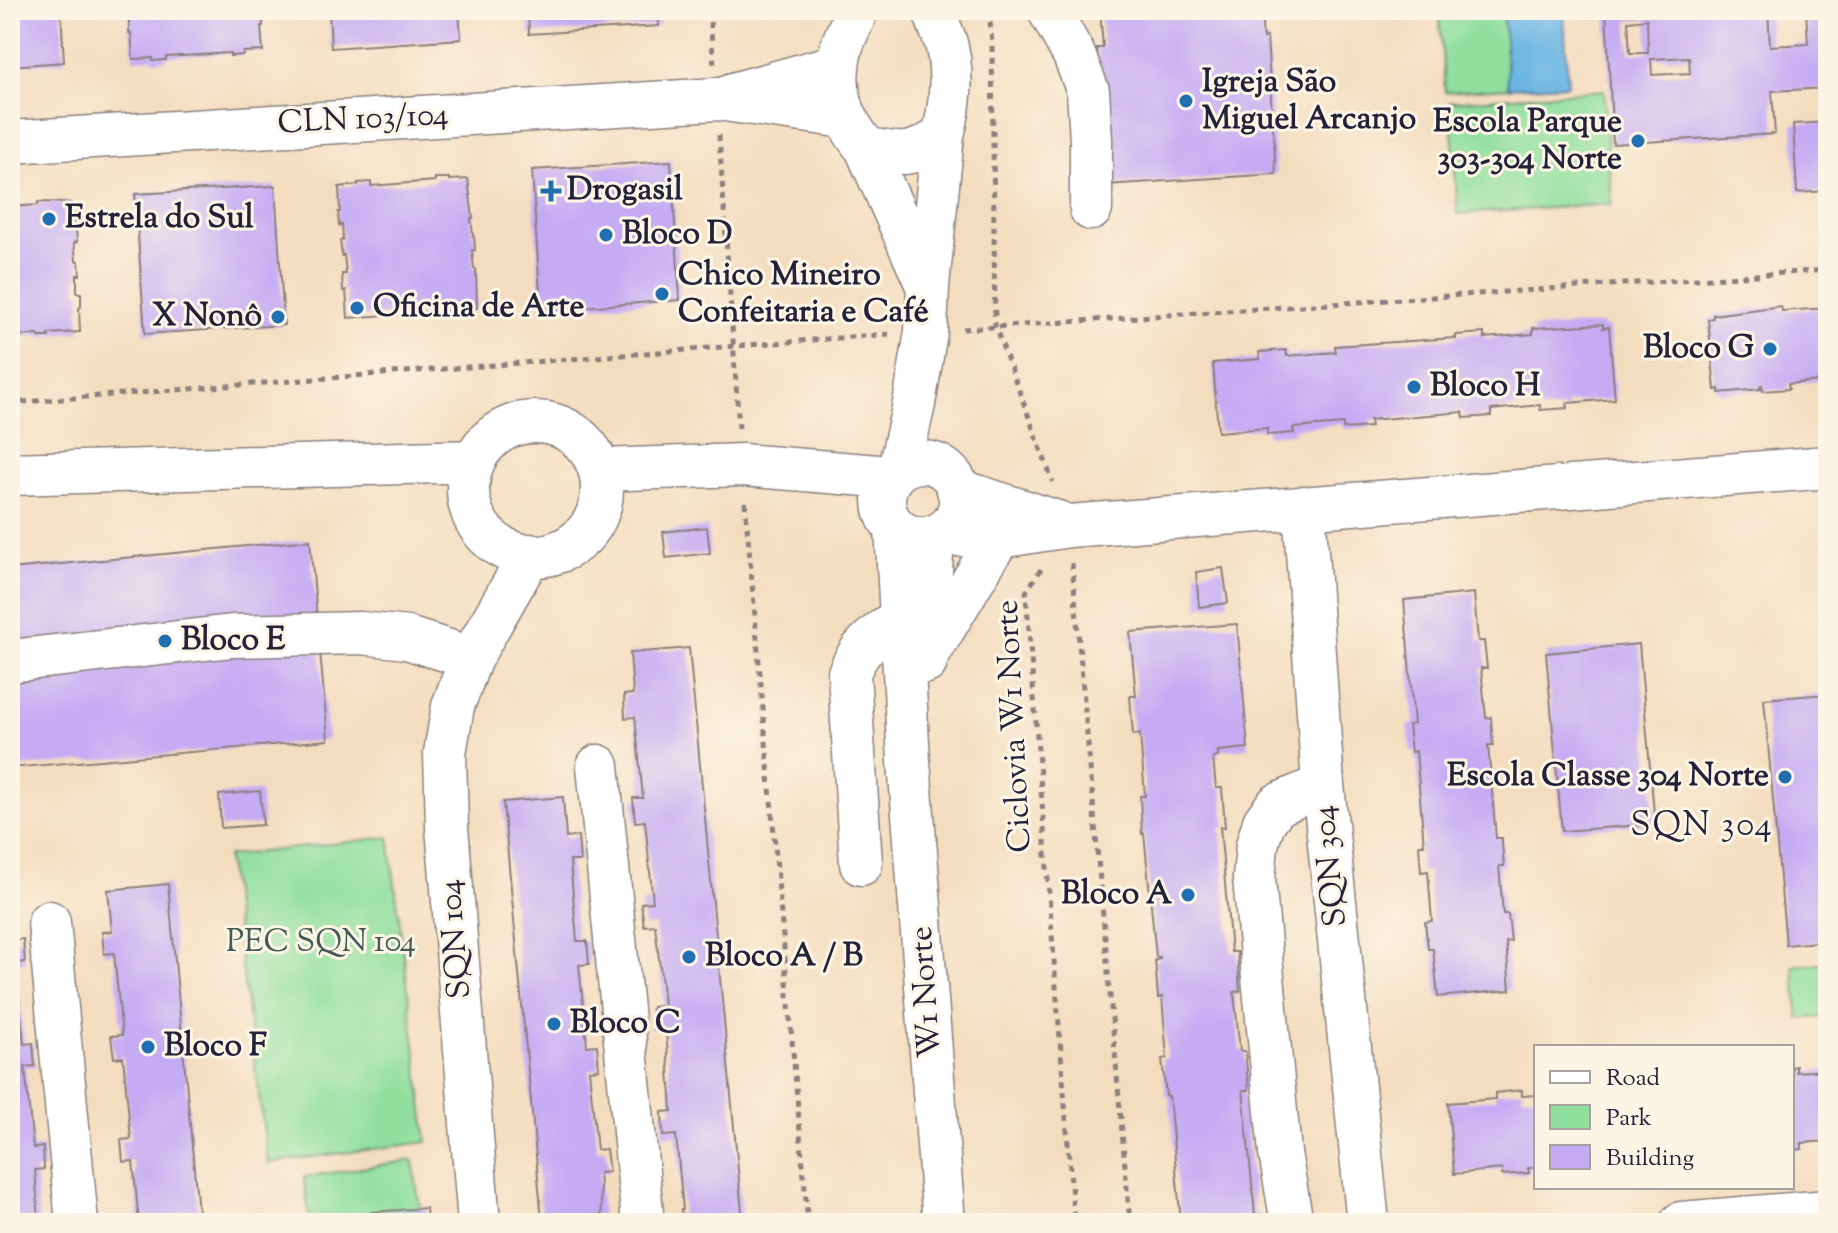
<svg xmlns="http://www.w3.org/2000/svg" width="1838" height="1233" font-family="'Sorts Mill Goudy',serif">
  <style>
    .green { fill: #90df9d; stroke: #59806c; stroke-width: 2 }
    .water { fill: #6bb5e4; stroke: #466c90; stroke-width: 2 }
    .building { fill: #c5aaf4; fill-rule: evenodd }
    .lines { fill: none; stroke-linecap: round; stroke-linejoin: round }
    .minor-casing { stroke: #8b807d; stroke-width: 45 }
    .path { stroke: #8b807d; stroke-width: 5; stroke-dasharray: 6 6; stroke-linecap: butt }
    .minor { stroke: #fff; stroke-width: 42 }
    .poi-dot { fill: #1f6fb2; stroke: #fcf5e5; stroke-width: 3 }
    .labels { text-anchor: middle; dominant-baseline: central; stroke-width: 6; stroke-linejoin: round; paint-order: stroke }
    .poi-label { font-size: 32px; font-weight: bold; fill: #22223b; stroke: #fcf5e5; text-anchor: start }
    .street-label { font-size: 32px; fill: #22223b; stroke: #fcf5e5 }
    .park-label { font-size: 32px; fill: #435b58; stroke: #fcf5e5 }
    .neighbourhood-label { font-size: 34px; letter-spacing: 2px; fill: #22223b; stroke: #fcf5e5 }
  </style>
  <rect width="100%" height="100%" fill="#fcf5e5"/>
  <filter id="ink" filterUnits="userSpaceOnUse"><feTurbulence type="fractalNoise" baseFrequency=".0125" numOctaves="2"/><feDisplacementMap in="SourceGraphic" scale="16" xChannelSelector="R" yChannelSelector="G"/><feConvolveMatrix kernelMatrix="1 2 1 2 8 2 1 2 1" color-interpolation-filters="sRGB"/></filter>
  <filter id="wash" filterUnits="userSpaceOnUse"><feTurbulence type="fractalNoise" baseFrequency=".006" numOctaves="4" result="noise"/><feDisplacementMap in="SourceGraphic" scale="32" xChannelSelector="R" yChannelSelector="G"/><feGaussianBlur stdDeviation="1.8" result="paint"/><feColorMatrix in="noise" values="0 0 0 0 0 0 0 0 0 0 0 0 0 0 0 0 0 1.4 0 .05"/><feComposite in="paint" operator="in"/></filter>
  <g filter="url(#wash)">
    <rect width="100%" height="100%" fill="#f4ddbf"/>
    <path class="green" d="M1439 10H1503L1508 88 1445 92Z
      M1604 90 1612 204 1458 214 1450 102Z
      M389 837 427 1142 268 1163 227 856Z
      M1828 962V1016L1799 1019 1793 966Z
      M413 1160 422 1223H310L304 1177Z"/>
    <path class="water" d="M1503 10H1564L1568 85 1508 88Z"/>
    <g id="blocks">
      <path class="building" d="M10 10H61L64 62 10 66Z
        M129 10H260L263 11V26H261L263 51 243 52V55L230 56V53L166 57V60L153 61V58L133 59 131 33H129Z
        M329 10H459L461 39 331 48Z
        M528 10H658L659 26 529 34Z
        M1100 10H1261L1263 38 1267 37 1276 174 1106 185 1097 48H1103Z
        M1606 10H1768L1770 46 1808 44 1806 10H1828V88L1772 91 1775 134 1613 144ZM1647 19 1648 53H1630L1628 21ZM1689 57 1690 73 1652 75 1651 59Z
        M1828 122V191L1797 193 1793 124Z
        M671 161 680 300 541 310 532 170Z
        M435 178H449V180L468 179 473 218H471L473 236 474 237 475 250H472L474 269H476L477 308 348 318 346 290 343 291 342 274H346L344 255 342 256 340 240H343L342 225 339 226 338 212H340L339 187 358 185V183L371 182V186L435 181Z
        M275 186 284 325 145 334 135 194Z
        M38 202 72 203 74 228H76L77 242H74L76 261H79L80 275H77V293H81V307L79 308 80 332 48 334 49 337H39L38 335 10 336V207L38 205Z
        M1781 306 1782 311 1828 308V380L1788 384 1789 389 1763 391 1762 385 1760 386 1761 389 1719 393V389L1715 390 1708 319 1713 318V315Z
        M1603 324V328L1609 327 1615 399 1567 403 1568 408 1540 410V405L1491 410V416L1464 418 1463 412 1370 420 1371 427 1343 429V424L1293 428 1294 433 1267 435V428L1218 432 1213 363 1260 359 1259 352 1286 350 1287 356 1336 352 1335 346 1455 338 1456 340V335L1484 333V338L1533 334V328Z
        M707 527 710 553 666 558 663 532Z
        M310 540 328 740 10 768V569Z
        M1223 568 1228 603 1199 607 1196 572Z
        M1474 593 1478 641H1484L1487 668H1481L1486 718 1491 717 1493 745H1488L1496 838H1502V843L1504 866H1499L1503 914H1508L1511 941 1506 942 1510 990 1438 997 1433 949H1428L1425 922 1432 921 1428 871 1421 872 1419 845H1424L1416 751 1411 752 1408 725 1414 724 1404 600Z
        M1237 624 1248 748 1218 751V757L1213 758 1216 788H1222L1225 827H1220L1221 838 1231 952H1237L1240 991 1234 992 1240 1051H1245L1249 1090H1243L1255 1215 1260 1214 1261 1223H1181L1169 1096H1166L1162 1059 1167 1058 1162 997 1158 998 1155 960 1160 959V957H1156L1144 833 1142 834 1140 796H1145L1140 734 1133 735 1130 696H1136L1130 632Z
        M1639 644 1655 824 1562 831 1546 653Z
        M689 648 706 829 743 1223H671V1216L682 1215 681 1210H683L676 1135 663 1136 662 1112 672 1111 666 1029 654 1030 652 1007 664 1006 662 984 655 925 644 926 641 903 653 902 645 821 635 822 633 798H643L635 717 625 718 624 695 633 694 630 653Z
        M1828 694V941L1786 945 1764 699Z
        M260 791 263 825 221 828 219 795Z
        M563 797 566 838 578 836 580 861H570L577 941H587L589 964 579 965 582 994 587 1046 597 1045 599 1069 589 1070 597 1150 606 1149 609 1172 599 1173 602 1215 542 1220 503 802Z
        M168 884 199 1223H139L133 1161 123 1162 121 1140 131 1139 123 1057 114 1058 111 1036 122 1035 114 953 104 954 102 932 112 931 108 890Z
        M10 930H12L13 940 23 939 25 962 16 963 24 1044 33 1043 35 1066 25 1067 33 1148 43 1147 44 1169 35 1170 39 1223H10Z
        M1796 1066V1072L1828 1070V1141L1802 1143V1149L1792 1150V1067Z
        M1522 1090V1096L1536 1095V1167L1528 1168 1529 1173 1502 1175V1169L1454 1174 1448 1103 1495 1099V1093Z
        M426 1208 427 1223H330V1214H349L352 1217H368L371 1212Z"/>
    </g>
  </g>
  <g filter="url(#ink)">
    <use href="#blocks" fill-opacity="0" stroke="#8b807d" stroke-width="2"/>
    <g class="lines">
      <defs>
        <path id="minor" d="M857 10C853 22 846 33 842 46 831 86 840 117 866 148L927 285
          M1049 10 1074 55 1088 91 1091 140V209
          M733 94 838 65
          M10 142 717 99 846 117
          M866 148C899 156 916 157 943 135
          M468 489a67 67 0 1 1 134 0a67 67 0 1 1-134 0Z
          M884 500a38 38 0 1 1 76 0a38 38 0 1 1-76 0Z
          M899 469 914 404 926 332 928 286 943 135C951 106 954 69 945 40 941 30 937 20 934 10
          M600 470 742 465 891 477
          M10 474 474 461
          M958 490 1060 523
          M1304 507 1323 785 1368 1223
          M896 528 909 761 944 1223
          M940 534 999 537 1069 526 1828 467
          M930 652 999 537
          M10 661 232 636 361 633 407 638 471 658
          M926 662 933 536
          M598 766 643 1223
          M861 864 849 673C860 644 877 635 901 617
          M49 922 77 1223
          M479 1223 447 827 445 753 453 706 471 658 530 555
          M1292 1223 1280 1153 1263 977 1254 878 1257 845 1264 822 1277 805 1323 785
          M1681 1223 1828 1211"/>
      </defs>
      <use href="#minor" class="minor-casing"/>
      <path class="path" d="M709 10 714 65
        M989 10 992 44 995 326 1053 482
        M719 135 739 428
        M963 329 1828 270
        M10 403 889 334
        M745 502 808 1223
        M1072 563 1130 1223
        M1041 569 1026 592 1074 1223"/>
      <use href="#minor" class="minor"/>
    </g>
  </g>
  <g class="poi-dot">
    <circle cx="1186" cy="101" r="8"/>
    <circle cx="1638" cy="141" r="8"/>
    <path d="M547 179h8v8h8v8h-8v8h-8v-8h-8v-8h8z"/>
    <circle cx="49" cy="219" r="8"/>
    <circle cx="606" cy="235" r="8"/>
    <circle cx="662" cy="294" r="8"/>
    <circle cx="357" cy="308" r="8"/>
    <circle cx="278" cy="317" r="8"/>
    <circle cx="1770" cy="349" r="8"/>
    <circle cx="1414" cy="387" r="8"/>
    <circle cx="165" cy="641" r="8"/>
    <circle cx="1785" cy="777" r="8"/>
    <circle cx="1188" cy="895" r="8"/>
    <circle cx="689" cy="957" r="8"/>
    <circle cx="554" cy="1024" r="8"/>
    <circle cx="148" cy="1047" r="8"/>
  </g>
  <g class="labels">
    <g class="poi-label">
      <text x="1202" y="83">Igreja São<tspan x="1202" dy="37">Miguel Arcanjo</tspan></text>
      <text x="1622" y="123" text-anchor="end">Escola Parque<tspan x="1622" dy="37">303-304 Norte</tspan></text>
      <text x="567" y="191">Drogasil</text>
      <text x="65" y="219">Estrela do Sul</text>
      <text x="622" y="235">Bloco D</text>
      <text x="678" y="276">Chico Mineiro<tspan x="678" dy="37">Confeitaria e Café</tspan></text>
      <text x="373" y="308">Oficina de Arte</text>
      <text x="262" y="317" text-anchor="end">X Nonô</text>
      <text x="1754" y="349" text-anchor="end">Bloco G</text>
      <text x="1430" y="387">Bloco H</text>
      <text x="181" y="641">Bloco E</text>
      <text x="1769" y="777" text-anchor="end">Escola Classe 304 Norte</text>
      <text x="1172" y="895" text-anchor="end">Bloco A</text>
      <text x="705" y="957">Bloco A / B</text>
      <text x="570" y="1024">Bloco C</text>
      <text x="164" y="1047">Bloco F</text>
    </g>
    <g class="street-label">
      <text transform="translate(363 120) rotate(-3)">CLN 103/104</text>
      <text transform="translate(1015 726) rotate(-93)">Ciclovia W1 Norte</text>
      <text transform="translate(1331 866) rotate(-96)">SQN 304</text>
      <text transform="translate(456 939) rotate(-95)">SQN 104</text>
      <text transform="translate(927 992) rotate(-94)">W1 Norte</text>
    </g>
    <g class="park-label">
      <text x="321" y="943">PEC SQN 104</text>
    </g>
    <g class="neighbourhood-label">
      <text x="1702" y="826">SQN 304</text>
    </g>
  </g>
  <rect width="1838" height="1233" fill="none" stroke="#fcf5e5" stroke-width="40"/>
  <rect x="1534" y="1045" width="260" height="144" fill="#fcf5e5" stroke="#a5a1a1" stroke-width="2"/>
  <rect x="1550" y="1071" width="40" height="12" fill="#ffffff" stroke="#a5a1a1" stroke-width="2"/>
  <text x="1606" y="1085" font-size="24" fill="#22223b">Road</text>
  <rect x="1550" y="1105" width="40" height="24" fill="#90df9d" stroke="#a5a1a1" stroke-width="2"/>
  <text x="1606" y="1125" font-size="24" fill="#22223b">Park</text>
  <rect x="1550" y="1145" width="40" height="24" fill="#c5aaf4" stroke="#a5a1a1" stroke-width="2"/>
  <text x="1606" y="1165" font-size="24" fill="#22223b">Building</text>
</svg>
